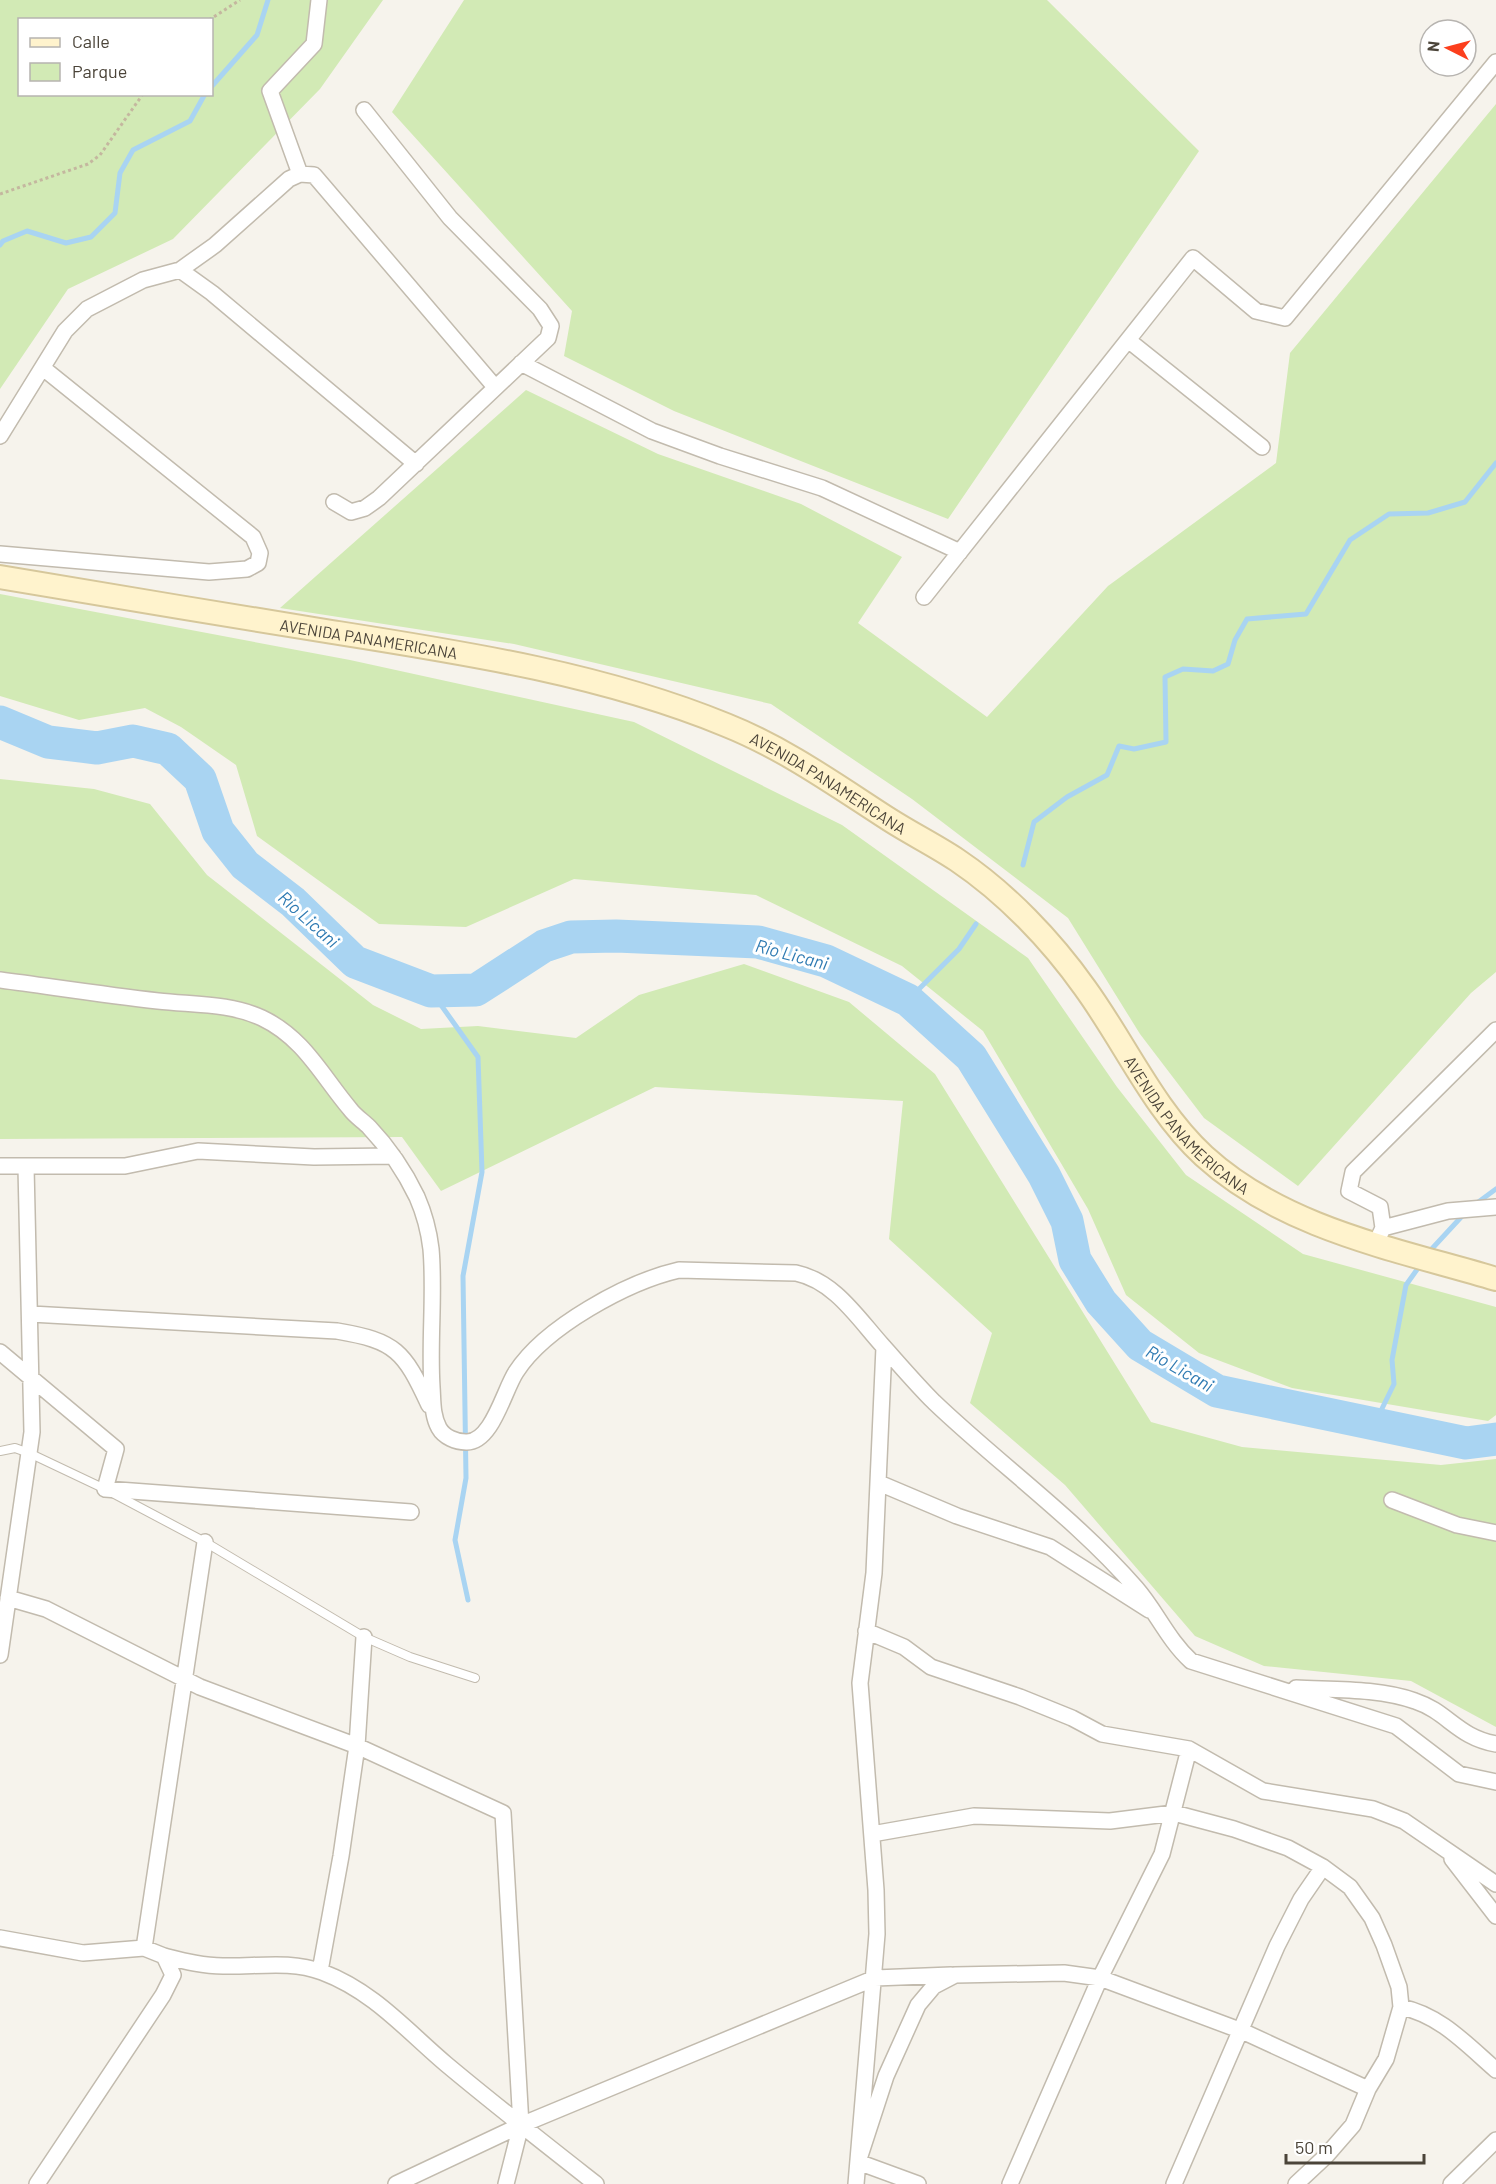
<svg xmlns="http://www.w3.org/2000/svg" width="1496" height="2184" font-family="Barlow,sans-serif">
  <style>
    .green { fill: #d2eab5; fill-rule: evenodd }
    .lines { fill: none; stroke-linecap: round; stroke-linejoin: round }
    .stream { stroke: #a9d4f2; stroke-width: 5 }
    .river { stroke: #a9d4f2; stroke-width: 33 }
    .service-casing { stroke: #c2bbae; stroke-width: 10 }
    .minor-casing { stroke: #c2bbae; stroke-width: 18 }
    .secondary-casing { stroke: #d6c79b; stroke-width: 26 }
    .path { stroke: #c4b79f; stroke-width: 3; stroke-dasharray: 3 3; stroke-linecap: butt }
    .service { stroke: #fff; stroke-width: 8 }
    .minor { stroke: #fff; stroke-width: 15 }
    .secondary { stroke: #fff3cd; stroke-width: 22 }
    .labels { text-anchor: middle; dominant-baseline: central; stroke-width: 6; stroke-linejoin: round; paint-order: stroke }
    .street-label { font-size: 16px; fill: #4b4439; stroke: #fff }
    .water-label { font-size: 18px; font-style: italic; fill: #2e7ab2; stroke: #fff }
  </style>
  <rect width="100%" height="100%" fill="#f6f3ec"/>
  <path class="green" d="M0 0H383L320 89 173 239 68 289 0 389ZM20 20H212V94H20Z
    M464 0H1047L1199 151 948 519 674 411 564 356 572 311 392 112Z
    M1496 104V972L1471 993 1298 1186 1204 1118 1140 1034 1068 918 912 799 771 704 514 644 280 608 526 390 658 454 801 504 902 557 858 623 987 717 1108 586 1276 463 1290 353Z
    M0 594 350 660 634 722 842 825 1028 958 1117 1087 1186 1175 1303 1254 1496 1307V1415L1488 1421 1292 1388 1199 1353 1126 1295 1088 1209 983 1031 902 966 756 895 574 879 466 927 379 924 257 836 236 765 181 727 145 708 79 720 0 696Z
    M0 779 94 789 150 804 207 875 373 1005 421 1029 478 1026 576 1038 639 995 744 964 849 1002 935 1074 1151 1422 1242 1447 1441 1465 1496 1459V1727L1411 1681 1264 1666 1195 1636 1065 1485 970 1403 992 1333 889 1239 903 1101 655 1087 441 1191 402 1137 0 1139Z"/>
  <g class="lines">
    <path class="stream" d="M212 86 257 35 268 0
      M0 245 3 241 27 231 66 243 91 237 115 213 120 173 133 150 190 121 205 94
      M1023 865 1034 822 1067 797 1107 775 1119 746 1134 749 1166 742 1165 677 1183 669 1213 671 1228 664 1235 640 1247 619 1306 614 1350 540 1389 514 1428 513 1465 502 1496 463
      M431 991 478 1057 482 1172 463 1276 466 1478 455 1540 468 1600
      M908 1000 959 949 976 924
      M1473 1206 1496 1189
      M1428 1253 1464 1214
      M1374 1425 1394 1384 1392 1360 1406 1285 1421 1264"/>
    <path class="river" d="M0 722 48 742 97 748 133 741 168 749 200 779 218 831 245 865 293 902 355 962 431 991 476 990 544 946 571 937 616 936 758 942 826 961 908 1000 971 1057 1044 1175 1067 1221 1075 1260 1101 1302 1140 1345 1217 1391 1466 1443 1496 1439"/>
    <defs>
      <path id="service" d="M0 1451 15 1448 29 1453 105 1489 205 1542 364 1637 410 1657 475 1678"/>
      <path id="minor" d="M300 174 270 91 314 44 319 0
        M180 270 212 293 416 464
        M1128 340 1262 447
        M521 363 652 431 720 456 822 488 960 552
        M0 436 65 331 87 309 143 280 180 270 215 245 289 179 300 174 314 175 495 387
        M334 502 351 512 365 508 379 498 548 338 551 326 540 309 450 218 364 110
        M0 554 209 572 247 569 258 563 260 553 253 537 43 368
        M924 597 1193 258 1256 311 1285 318 1496 62
        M0 980C53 987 105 995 158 1001 193 1005 230 1003 262 1018 304 1038 322 1076 350 1109 355 1116 363 1121 369 1127 388 1147 405 1172 417 1197 424 1213 429 1232 431 1249 435 1294 429 1341 432 1387 433 1401 432 1415 439 1428 444 1437 456 1442 466 1442 492 1443 504 1390 516 1372 545 1327 627 1282 679 1270L796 1273C834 1281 857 1317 882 1345 899 1364 916 1384 934 1402 1000 1465 1076 1519 1136 1588 1156 1611 1168 1640 1191 1661L1396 1726 1459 1774 1496 1782
        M0 1166H125L198 1151 314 1157 393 1156
        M1383 1228 1448 1211 1496 1207
        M1376 1243 1383 1228 1380 1207 1349 1191 1353 1172 1496 1030
        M31 1314 337 1331C396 1341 404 1351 429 1405
        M0 1352 116 1449 105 1489 411 1512
        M879 1483 957 1516 1050 1547 1149 1610
        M1392 1500 1457 1525 1496 1533
        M8 1598 46 1609 200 1687 357 1746 503 1813 521 2125 506 2184
        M866 1631 904 1647 931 1667 1020 1697 1072 1718 1102 1734 1189 1749 1263 1791 1373 1809 1404 1821 1496 1884
        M0 1655 32 1432 26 1167
        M1296 1688C1334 1690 1379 1688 1415 1701 1448 1712 1457 1737 1496 1744
        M872 1834 974 1816 1110 1821 1174 1813 1234 1829 1288 1848 1323 1867 1350 1887 1372 1918 1384 1945 1399 1987 1401 2007 1386 2059 1368 2089 1353 2125 1326 2156 1296 2184
        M1452 1859 1496 1916
        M0 1938 83 1953 144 1948 164 1956 173 1975 163 1995 37 2184
        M144 1948 205 1542
        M164 1956C184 1961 203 1966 223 1966 256 1967 290 1960 322 1972 373 1991 406 2030 446 2064 495 2105 545 2144 596 2184
        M320 1971 341 1856 357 1746 364 1637
        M1401 2007C1440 2015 1466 2044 1496 2070
        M396 2184 521 2125 875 1978 951 1975
        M856 2184 877 1934 876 1890 860 1683 874 1573 884 1347
        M918 2184 858 2162 886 2076 918 2005 934 1986 955 1975 1064 1973 1100 1978 1242 2031 1368 2089
        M1010 2184 1100 1978 1162 1854 1189 1749
        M1174 2184 1277 1946 1301 1899 1323 1867
        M1451 2184 1496 2140"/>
      <g id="secondary">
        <path id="s1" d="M0 577C111 596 221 614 332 632 465 653 602 674 726 725 786 749 837 786 890 820 912 834 936 846 957 860 1006 893 1051 940 1085 988 1125 1043 1154 1110 1204 1156 1284 1229 1396 1249 1496 1279"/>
      </g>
    </defs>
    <use href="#service" class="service-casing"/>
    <use href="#minor" class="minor-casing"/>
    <use href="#secondary" class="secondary-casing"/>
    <path class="path" d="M209 20 240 0
      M0 194 88 164 100 155 143 94"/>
    <use href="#service" class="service"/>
    <use href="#minor" class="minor"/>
    <use href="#secondary" class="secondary"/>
  </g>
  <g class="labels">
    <g class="street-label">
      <text stroke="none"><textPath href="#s1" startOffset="374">AVENIDA PANAMERICANA</textPath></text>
      <text stroke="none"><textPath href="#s1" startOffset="860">AVENIDA PANAMERICANA</textPath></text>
      <text stroke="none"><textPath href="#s1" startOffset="1364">AVENIDA PANAMERICANA</textPath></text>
    </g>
    <g class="water-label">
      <text transform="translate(309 919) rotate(42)">Río Licani</text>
      <text transform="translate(792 954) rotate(15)">Río Licani</text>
      <text transform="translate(1180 1368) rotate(30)">Río Licani</text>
    </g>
  </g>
  <rect x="18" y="18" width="195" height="78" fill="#ffffff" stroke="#b7b4b0" stroke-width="1.5"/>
  <rect x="30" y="38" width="30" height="9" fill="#fff3cd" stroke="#b7b4b0" stroke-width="1.5"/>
  <text x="72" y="48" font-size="18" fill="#4b4439">Calle</text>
  <rect x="30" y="63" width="30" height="18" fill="#d2eab5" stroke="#b7b4b0" stroke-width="1.5"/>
  <text x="72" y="78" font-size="18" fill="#4b4439">Parque</text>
  <g transform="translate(1448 48) rotate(276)"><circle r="28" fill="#ffffff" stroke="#b7b4b0" stroke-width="1.5"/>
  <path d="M0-4.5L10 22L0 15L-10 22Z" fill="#fc3f1d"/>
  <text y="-9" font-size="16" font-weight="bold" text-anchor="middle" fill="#4b4439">N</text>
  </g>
  <path d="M1286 2154v9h138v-9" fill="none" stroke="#4b4439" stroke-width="3"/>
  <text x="1295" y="2154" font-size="18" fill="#4b4439" stroke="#ffffff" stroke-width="4.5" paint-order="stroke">50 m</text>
</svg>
